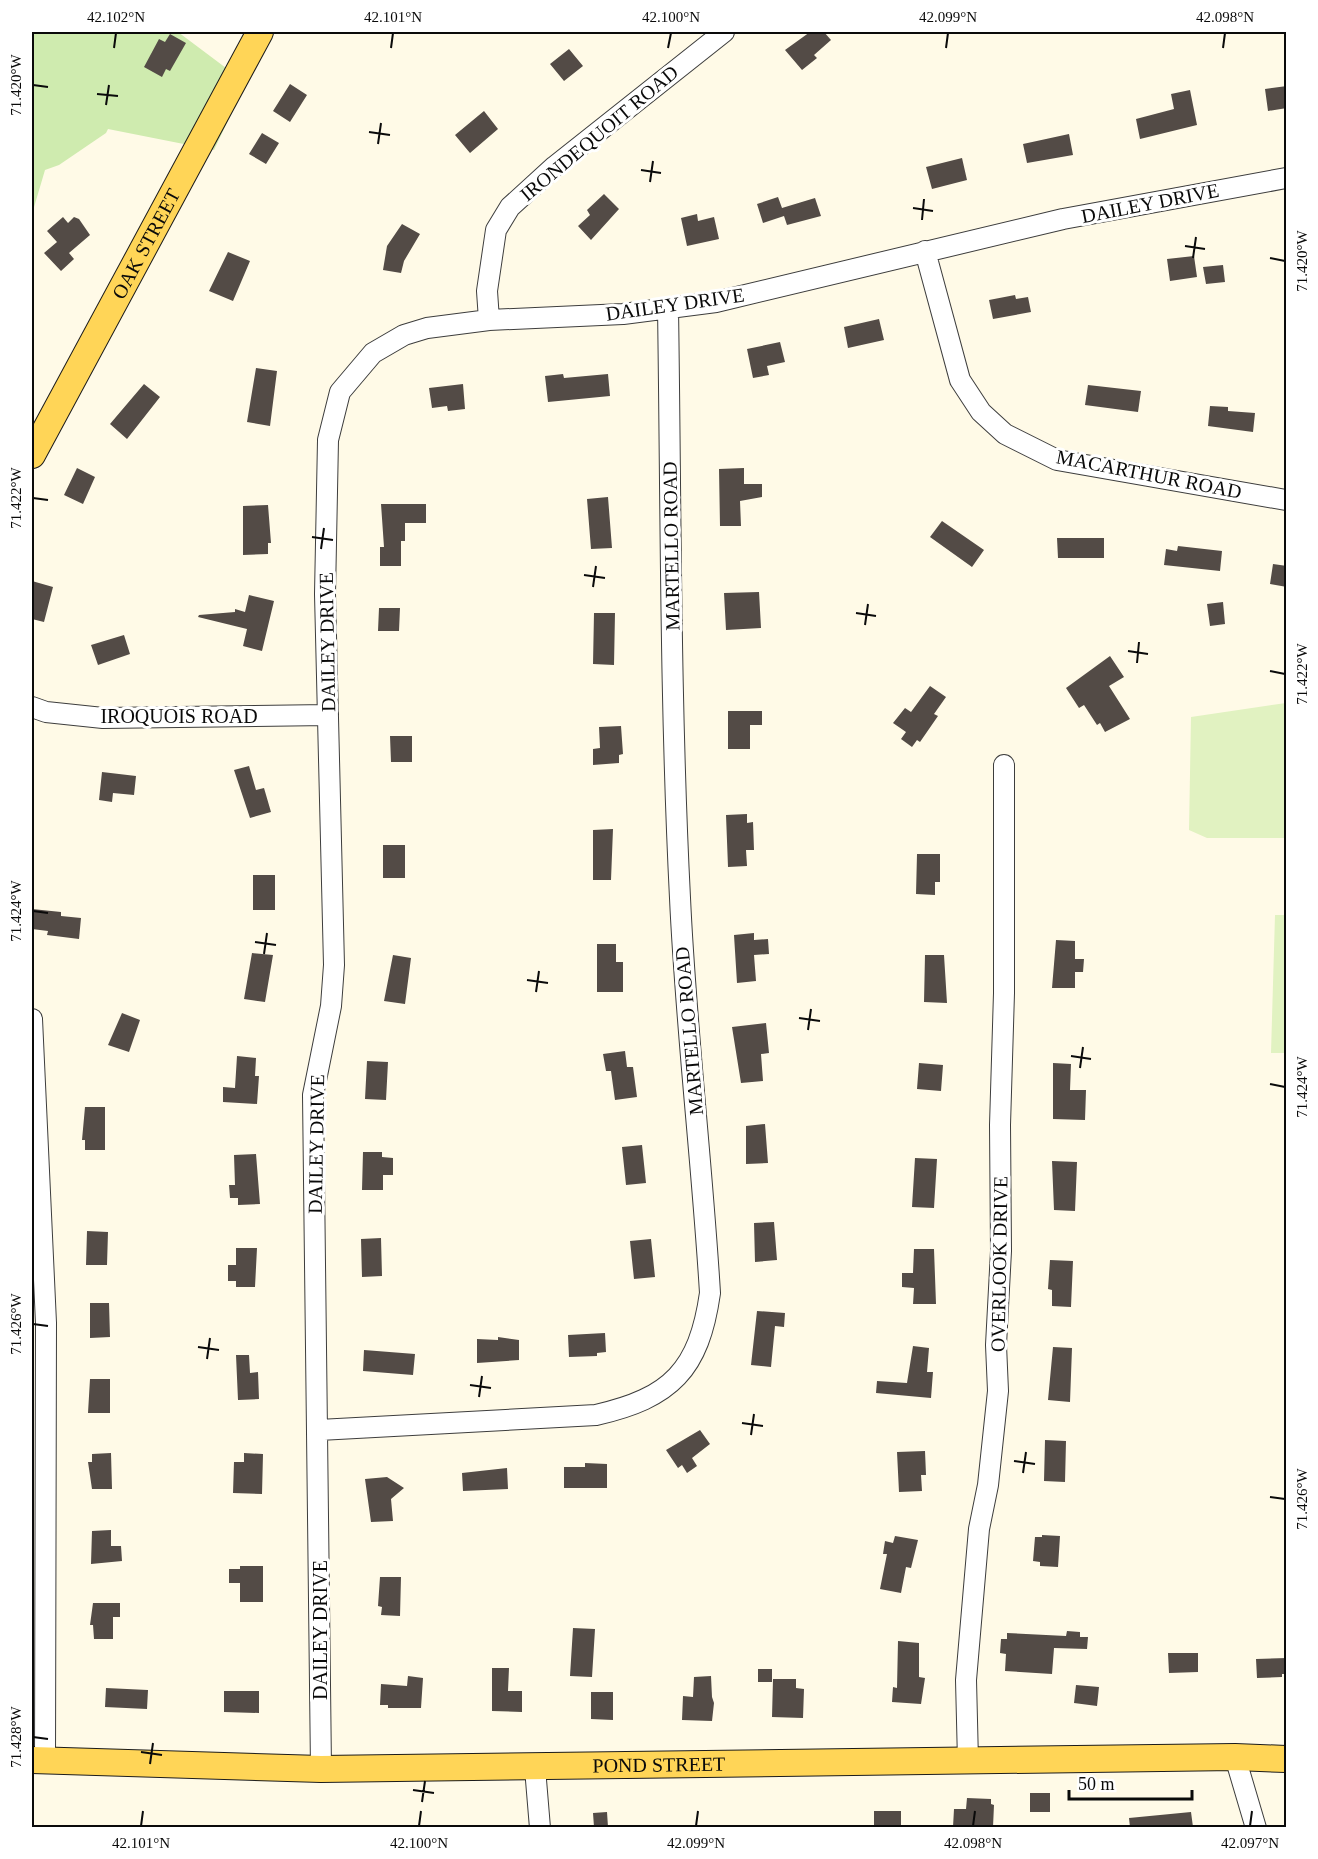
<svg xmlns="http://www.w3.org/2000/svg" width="1318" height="1859" font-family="Georgia,serif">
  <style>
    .green { fill: #cfebaf }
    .pitch { fill: #e1f2c1 }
    .building { fill: #534b46 }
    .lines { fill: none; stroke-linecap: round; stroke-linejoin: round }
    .minor-casing { stroke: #3d3d3d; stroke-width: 22 }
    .major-casing { stroke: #1b1b1b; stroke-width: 28 }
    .minor { stroke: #fff; stroke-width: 20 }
    .major { stroke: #ffd557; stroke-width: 26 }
    .ticks { fill: none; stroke: #0a0a0a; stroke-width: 2 }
    .labels { text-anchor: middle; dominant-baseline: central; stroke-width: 6; stroke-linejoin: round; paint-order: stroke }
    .street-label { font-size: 20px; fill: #0a0a0a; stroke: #fff }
    .neatline { fill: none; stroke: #0a0a0a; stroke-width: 2 }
    .ticks-label { font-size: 15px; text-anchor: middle; fill: #0a0a0a }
  </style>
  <rect width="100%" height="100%" fill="#fffae7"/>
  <path class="green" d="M32 32H178L246 83 214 150 108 129 106 133 59 165 45 170 32 214Z"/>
  <path class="pitch" d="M1286 703V838H1207L1189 830 1191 717Z
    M1275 915H1286V1053H1271Z"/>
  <path class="building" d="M810 32H824L831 40 814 55 817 58 802 70 785 50Z
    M170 34 186 43 170 71 166 69 162 77 144 67 159 39 165 42Z
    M569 49 583 66 564 81 550 64Z
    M290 84 307 95 290 122 273 111Z
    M1287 86V108L1268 111 1265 89Z
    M1190 90 1197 125 1140 139 1136 119 1174 109 1171 94Z
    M484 111 498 129 470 153 455 135Z
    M262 133 279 143 266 164 249 154Z
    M1069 134 1073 155 1027 163 1023 144Z
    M962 158 967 180 932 189 926 167Z
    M604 194 619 209 591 240 578 226 590 215 587 210Z
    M778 197 782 208 815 198 821 216 787 225 784 216 763 223 757 204Z
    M697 214 698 221 714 217 719 239 687 246 681 218Z
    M63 217 68 223 74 217 79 219 90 235 69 253 74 259 61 271 44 253 57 242 47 231Z
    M402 224 420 234 404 261 401 273 383 270 387 246Z
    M228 252 250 261 233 301 209 291Z
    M1194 256 1197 277 1170 281 1167 259Z
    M1223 265 1225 282 1206 284 1203 267Z
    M1015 295 1016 299 1028 297 1031 312 993 319 989 300Z
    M879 319 884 340 848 348 844 327Z
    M780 342 785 362 767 366 769 375 753 378 747 349Z
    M256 368 277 371 270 426 247 422Z
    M563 374 564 378 608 374 610 396 548 402 545 376Z
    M144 384 160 397 127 439 110 424Z
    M463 384 465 409 448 411 447 406 432 408 429 388Z
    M1088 385 1141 391 1138 412 1085 405Z
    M1210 406 1228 407V411L1255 413 1253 432 1208 426Z
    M77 468 95 477 83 504 64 495Z
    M744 468V484H762V497L740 501 741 526H720L719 469Z
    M608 497 612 548 591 549 587 499Z
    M381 504H426V523H405V541H401V566H380V547H384Z
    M268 505 271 543H268V554L243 555V506Z
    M942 521 984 550 972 567 930 537Z
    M1057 538H1104V558H1058Z
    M1178 546 1222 551 1220 571 1164 565 1166 549 1177 551Z
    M1273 564 1287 566V587L1270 584Z
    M32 581 53 587 44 622 32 619Z
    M759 592 761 628 726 630 724 593Z
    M249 595 274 601 262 651 243 646 247 629 198 617 199 615 235 612V609L245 612Z
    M1223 602 1225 624 1210 626 1207 604Z
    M379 608H400L399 631H378Z
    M594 613H615L614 665 593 664Z
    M124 635 130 654 98 665 91 645Z
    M1110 656 1124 677 1109 686 1130 719 1105 732 1100 723 1097 725 1084 705 1079 708 1066 688Z
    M930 686 946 697 934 714 938 716 920 742 917 740 912 747 901 739 906 732 893 723 905 708 911 712Z
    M728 711H762V725H750V749H728Z
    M621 726 623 754 619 755V763L593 765V749L600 748 599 727Z
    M390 736H412V762H391Z
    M249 766 256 790 264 788 271 812 250 818 234 770Z
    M102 772 136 776 134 795 113 793 112 802 99 800Z
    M747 814V823L753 822 754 850H746L747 866 728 867 726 815Z
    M613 829 611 880H593V830Z
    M383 845H405V878H383Z
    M917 854H940V882H935V895L916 894Z
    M253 875H275V910H253Z
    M32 909 61 912V916L81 918 79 939 47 935 48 931 32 929Z
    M754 933V940L768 939 769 954 754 955 756 981 737 983 734 935Z
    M1056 940 1075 941V959H1084L1083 972H1075V988H1052Z
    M597 944H616V962H623V992H597Z
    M252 953 273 955 265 1002 244 999Z
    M393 955 411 958 405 1004 384 1001Z
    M925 955H944L947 1003 924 1002Z
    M122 1013 140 1020 129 1052 108 1045Z
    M766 1023 769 1053 761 1054 763 1081 741 1083 732 1027Z
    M625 1051 627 1067H633L637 1097 615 1100 611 1071H606L603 1054Z
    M237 1056 256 1058 255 1076H259L257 1104 223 1102V1087L235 1088Z
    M367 1061 388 1062 386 1100 365 1099Z
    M919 1063 943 1065 941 1091 917 1089Z
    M1053 1063 1071 1064 1070 1090H1086L1085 1120 1053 1119Z
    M85 1107H105V1150H85V1140H82Z
    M765 1124 768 1163 746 1164V1126Z
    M642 1145 646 1183 626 1185 622 1147Z
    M363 1152H382V1157L393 1158V1175H383V1190H362Z
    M256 1154 260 1204 238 1205V1198H230L229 1185H235L234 1155Z
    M915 1158 937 1159 934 1208 912 1207Z
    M1052 1161 1077 1162 1075 1211 1054 1210Z
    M774 1222 777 1260 755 1262 754 1223Z
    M87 1231 108 1232 107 1265H86Z
    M381 1238 382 1276 362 1277 361 1239Z
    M651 1239 655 1277 634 1279 630 1241Z
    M236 1248H257L255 1287H236V1281H228V1265H236Z
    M914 1249H934L936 1304H913L914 1288 902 1287V1273H913Z
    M1050 1260 1073 1261 1071 1307 1052 1306V1290L1048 1289Z
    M90 1303H109L110 1337 90 1338Z
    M757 1311 785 1313 784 1327 775 1326 771 1367 751 1365Z
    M605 1333 606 1352 597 1353V1356L569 1357 568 1335Z
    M498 1337 519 1340V1360L477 1363V1339L498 1340Z
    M913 1346 929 1348 927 1372H933L931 1398 876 1393 877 1381 907 1383Z
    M1053 1347 1072 1348 1070 1402 1048 1400Z
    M364 1350 415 1354 413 1375 363 1371Z
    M236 1355H249L250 1373 258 1372 259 1399 238 1400Z
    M90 1379H110V1413H88Z
    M700 1430 710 1444 692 1458 697 1466 687 1473 682 1465 678 1468 666 1450Z
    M1045 1440 1066 1441 1065 1482 1044 1481Z
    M925 1451 926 1475H921L922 1491 899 1492 897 1452Z
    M111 1453 112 1489H92L88 1462H92V1454Z
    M244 1453 263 1454 262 1494 233 1493 234 1462H244Z
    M585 1463 607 1464V1488H564V1467H585Z
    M507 1468 508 1489 463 1491 462 1473Z
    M387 1477 404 1488 391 1499 393 1521 371 1522 365 1479Z
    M111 1530V1546H121L122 1561 91 1564 92 1531Z
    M1042 1535 1060 1536 1058 1567 1040 1566V1562L1033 1561 1035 1537H1042Z
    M895 1536 918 1540 911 1568 906 1567 901 1593 880 1589 887 1554H883L885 1541 893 1543Z
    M240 1566H263V1602H240V1583H229V1569H240Z
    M380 1577H401L400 1616 381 1615 382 1607 378 1606Z
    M93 1603H120V1617H113V1639H94L93 1625H90Z
    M573 1628 595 1629 592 1677 570 1676Z
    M1067 1631 1080 1632V1637H1088L1087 1649 1054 1648 1052 1674 1005 1671 1006 1654 1000 1653 1001 1639H1007V1633L1066 1636Z
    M898 1641 919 1643V1677L925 1678 921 1704 892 1702 893 1687 897 1688Z
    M1168 1653H1198V1672L1169 1673Z
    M1287 1658V1674H1282V1677L1257 1678 1256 1659Z
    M492 1668H509L508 1691H522V1712L492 1711Z
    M758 1669H772V1682H758Z
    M408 1676 423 1678 421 1708H388V1705H380L381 1684 407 1686Z
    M711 1676 712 1697 714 1703 712 1721 682 1720 683 1696 693 1697 694 1677Z
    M773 1679H796V1688L804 1689 803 1718 772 1717Z
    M1076 1685 1099 1687 1097 1706 1074 1703Z
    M106 1688 148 1690 147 1709 105 1707Z
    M224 1691H259V1713L224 1712Z
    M591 1692H613V1720L591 1719Z
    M1030 1793H1050V1812H1030Z
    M967 1798 991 1799V1804L994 1805 993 1827H953L954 1809H966Z
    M874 1811H901V1827H874Z
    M607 1812 608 1827H594L593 1813Z
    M1191 1812 1193 1827H1130L1129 1818Z"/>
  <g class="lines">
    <defs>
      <path id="minor" d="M925 251 960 380 981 412 1005 434 1057 460 1286 500
        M489 320 487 291 496 230 510 207 555 166 724 32
        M32 707 46 712 103 718 328 715
        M32 1019 46 1323 45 1761
        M319 1430 596 1415C671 1398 699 1370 710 1293 702 1161 686 1030 680 898 670 701 671 504 668 308
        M1235 1757 1256 1828
        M968 1761 966 1680 979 1529 988 1485 998 1391 996 1345 1001 1251 1000 1125 1004 993V765
        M535 1768 540 1828
        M321 1769 313 1095 331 1006 334 965 325 594 328 440 340 392 373 353 404 335 427 328 489 320 623 314 716 302 1063 219 1286 178"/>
      <g id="major">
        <path id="s1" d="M32 455 260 32"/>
        <path id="s2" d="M32 1760 321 1769 1235 1757 1286 1759"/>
      </g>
    </defs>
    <use href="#minor" class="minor-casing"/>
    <use href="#major" class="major-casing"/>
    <use href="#minor" class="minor"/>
    <use href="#major" class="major"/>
  </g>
  <path class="ticks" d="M114 48 116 33M391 48 393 33M668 48 671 33M946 48 948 33M1223 48 1225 33M33 85 48 87M97 94 118 96M106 105 109 85M369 132 390 135M378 144 381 123M641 170 661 173M650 182 653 161M913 208 933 211M922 220 924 199M1185 246 1205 249M1193 258 1196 237M1270 258 1285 261M33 498 48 500M312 537 333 540M321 549 324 528M584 575 605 578M593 587 596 566M856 613 876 616M865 625 868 604M1128 651 1148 654M1137 663 1139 642M1270 671 1285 674M33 911 48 913M255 942 276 945M264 954 267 933M527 980 548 983M536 992 539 971M799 1018 820 1021M808 1030 811 1009M1071 1056 1091 1059M1080 1068 1083 1047M1270 1084 1285 1087M33 1324 48 1326M198 1347 219 1350M207 1359 210 1338M470 1385 491 1388M479 1397 482 1376M742 1423 763 1426M751 1435 754 1414M1014 1461 1035 1464M1023 1473 1026 1452M1270 1497 1285 1499M33 1737 48 1739M141 1752 162 1755M150 1764 153 1743M413 1790 434 1793M422 1802 425 1781M141 1826 143 1811M419 1826 421 1811M696 1826 698 1811M973 1826 975 1811M1250 1826 1252 1811"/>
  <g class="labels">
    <g class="street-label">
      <text transform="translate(599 133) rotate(-40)">IRONDEQUOIT ROAD</text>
      <text transform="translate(1150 203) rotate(-11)">DAILEY DRIVE</text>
      <text stroke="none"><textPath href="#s1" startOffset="240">OAK STREET</textPath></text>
      <text transform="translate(675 304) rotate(-8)">DAILEY DRIVE</text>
      <text transform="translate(1149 474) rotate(11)">MACARTHUR ROAD</text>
      <text transform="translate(671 546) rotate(-91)">MARTELLO ROAD</text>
      <text transform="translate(327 642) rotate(-91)">DAILEY DRIVE</text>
      <text x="179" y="716">IROQUOIS ROAD</text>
      <text transform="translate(689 1031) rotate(-95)">MARTELLO ROAD</text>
      <text transform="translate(316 1144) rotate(-89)">DAILEY DRIVE</text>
      <text transform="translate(999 1264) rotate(-89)">OVERLOOK DRIVE</text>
      <text transform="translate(320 1630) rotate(-90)">DAILEY DRIVE</text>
      <text stroke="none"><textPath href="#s2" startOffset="627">POND STREET</textPath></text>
    </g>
  </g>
  <rect width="1318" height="1859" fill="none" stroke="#ffffff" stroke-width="66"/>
  <path d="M1069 1790v9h123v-9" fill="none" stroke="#0a0a0a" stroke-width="3"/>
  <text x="1078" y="1790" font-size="18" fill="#0a0a0a" stroke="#ffffff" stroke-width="4.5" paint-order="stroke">50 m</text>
  <rect x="33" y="33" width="1252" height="1793" class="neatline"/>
  <g class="ticks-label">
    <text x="116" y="22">42.102°N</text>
    <text x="393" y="22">42.101°N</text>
    <text x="671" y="22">42.100°N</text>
    <text x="948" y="22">42.099°N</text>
    <text x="1225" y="22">42.098°N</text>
    <text transform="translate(16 85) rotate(-90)" y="5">71.420°W</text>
    <text transform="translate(1302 261) rotate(-90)" y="5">71.420°W</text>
    <text transform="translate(16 498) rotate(-90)" y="5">71.422°W</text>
    <text transform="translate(1302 674) rotate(-90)" y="5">71.422°W</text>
    <text transform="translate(16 911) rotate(-90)" y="5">71.424°W</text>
    <text transform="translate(1302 1087) rotate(-90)" y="5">71.424°W</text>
    <text transform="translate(16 1324) rotate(-90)" y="5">71.426°W</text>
    <text transform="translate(1302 1499) rotate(-90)" y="5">71.426°W</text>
    <text transform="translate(16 1737) rotate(-90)" y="5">71.428°W</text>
    <text x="141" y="1848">42.101°N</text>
    <text x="419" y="1848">42.100°N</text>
    <text x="696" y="1848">42.099°N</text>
    <text x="973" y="1848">42.098°N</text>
    <text x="1250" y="1848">42.097°N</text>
  </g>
</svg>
